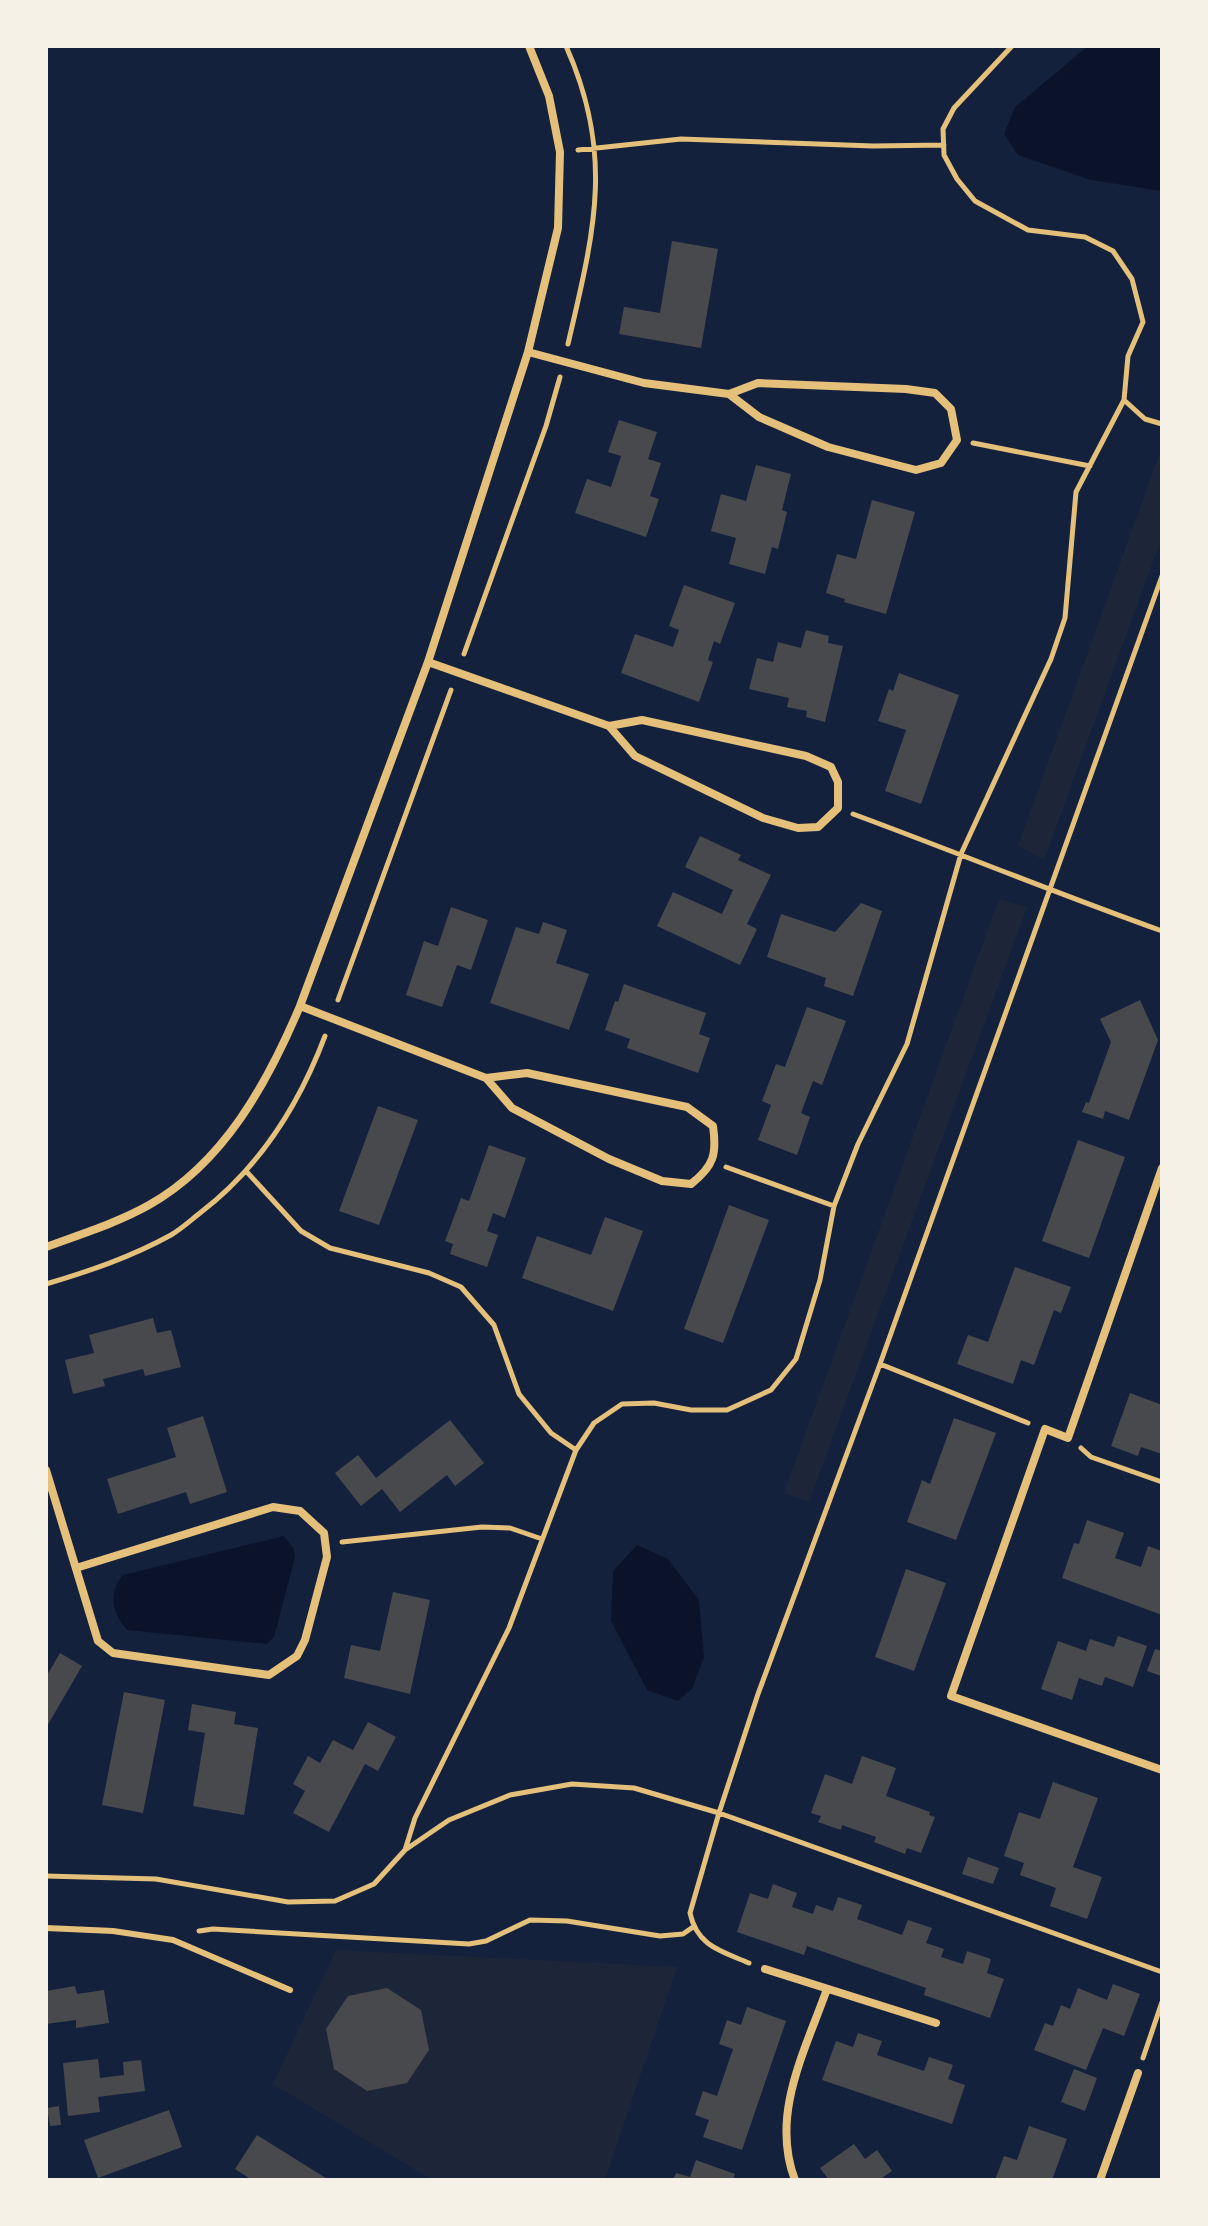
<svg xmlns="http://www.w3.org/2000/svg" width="1208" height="2226" font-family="'DM Sans',sans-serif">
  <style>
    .green { fill: #1d2539 }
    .water { fill: #0b132b }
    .building { fill: #48494c }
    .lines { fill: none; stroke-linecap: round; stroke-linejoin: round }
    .path { stroke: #e5c07b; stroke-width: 5 }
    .service { stroke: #e5c07b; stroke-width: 6 }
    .minor { stroke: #e5c07b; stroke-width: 8 }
  </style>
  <rect width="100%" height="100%" fill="#14213d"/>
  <path class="green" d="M1162 447V537L1044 860 1018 846Z
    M999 899 1027 907 809 1502 784 1493Z
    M336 1950 677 1967 605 2180H432L273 2084Z"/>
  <path class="water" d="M1088 46H1162V191L1091 180 1018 155 1004 134 1015 107Z
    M284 1536 293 1548 295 1557 274 1637 267 1644 127 1630C112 1614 108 1592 123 1575Z
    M637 1545 668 1559 699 1600 704 1657 692 1689 678 1701 647 1690 611 1621 613 1571Z"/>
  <path class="building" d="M672 241 718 249 701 348 619 334 624 307 660 313Z
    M619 420 657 432 648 459 661 463 650 496 659 499 646 537 575 513 587 479 611 487 621 456 608 452Z
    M756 465 791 474 782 510 787 512 778 549 772 547 765 574 729 564 736 538 711 531 721 494 746 501Z
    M872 500 915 512 886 614 844 602 845 599 826 593 837 554 856 559Z
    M684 585 735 603 720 644 714 641 708 660 713 662 699 702 621 673 635 634 673 647 679 630 669 626Z
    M806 630 829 636 828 643 843 646 825 722 806 717 807 711 787 707 789 698 749 689 757 658 773 662 778 642 801 648Z
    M899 673 959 695 921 804 885 791 906 730 878 721 889 689 893 691Z
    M700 836 741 855 738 860 771 875 747 924 757 929 740 965 657 926 673 892 722 914 733 890 685 867Z
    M861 903 882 911 853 996 824 986 826 978 767 957 781 914 835 932Z
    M451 907 488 920 471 970 457 965 442 1007 406 995 424 941 438 946Z
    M543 922 567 930 556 963 589 974 569 1030 490 1003 516 927 539 934Z
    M624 984 706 1013 699 1034 710 1038 698 1073 627 1048 630 1039 605 1030 615 1001 618 1002Z
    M1140 1000 1158 1040 1129 1120 1105 1111 1103 1119 1082 1112 1086 1102 1089 1103 1111 1042 1100 1019Z
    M807 1007 846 1021 822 1085 813 1081 801 1113 810 1117 797 1155 758 1140 771 1105 762 1101 776 1064 785 1067Z
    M378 1106 418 1120 379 1225 339 1211Z
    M1078 1140 1125 1157 1089 1258 1042 1241Z
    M489 1145 526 1158 505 1218 493 1213 487 1231 498 1235 487 1267 450 1254 453 1244 445 1241 461 1198 469 1201Z
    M729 1205 769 1220 723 1343 684 1329Z
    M605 1217 643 1231 613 1311 522 1278 537 1236 591 1255Z
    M1015 1267 1071 1287 1061 1313 1054 1310 1034 1365 1021 1360 1013 1384 957 1364 968 1335 988 1342Z
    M153 1318 157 1333 171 1330 181 1367 145 1376 143 1369 103 1379 105 1386 73 1394 65 1360 94 1353 89 1335Z
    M1130 1393 1162 1405V1454L1141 1447 1138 1456 1111 1446Z
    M203 1416 227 1492 190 1504 186 1492 118 1514 107 1479 176 1457 167 1428Z
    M954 1418 996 1433 956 1540 907 1522 922 1480 930 1484Z
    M450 1420 484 1463 455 1486 447 1475 400 1512 382 1489 361 1506 335 1473 358 1455 376 1478Z
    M1087 1520 1124 1533 1115 1558 1141 1567 1148 1546 1162 1551V1615L1062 1578 1074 1543 1079 1544Z
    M906 1569 946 1583 914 1671 875 1657Z
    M393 1592 430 1600 410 1694 344 1678 351 1645 380 1651Z
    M1118 1636 1147 1646 1133 1687 1105 1677 1102 1686 1079 1678 1072 1700 1041 1689 1058 1641 1086 1651 1090 1639 1114 1647Z
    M1155 1649 1162 1651 1161 1676 1147 1671Z
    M60 1653 82 1666 46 1728V1677Z
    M124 1692 165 1700 143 1813 102 1805Z
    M192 1704 236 1712 234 1724 258 1728 244 1815 193 1806 205 1733 188 1730Z
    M368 1722 396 1737 378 1771 365 1764 329 1832 293 1813 305 1791 293 1784 308 1756 320 1763 333 1740 353 1750Z
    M862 1756 896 1768 886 1796 930 1812 929 1815 935 1817 921 1853 907 1848 905 1854 874 1842 876 1837 842 1825 841 1830 818 1822 821 1816 811 1813 825 1774 852 1784Z
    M1053 1782 1098 1798 1073 1867 1102 1877 1087 1919 1050 1906 1056 1888 1020 1875 1024 1863 1004 1856 1019 1812 1040 1819Z
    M968 1857 999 1868 993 1884 962 1874Z
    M773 1884 797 1893 792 1907 813 1914 816 1905 833 1911 838 1897 862 1905 857 1919 902 1935 908 1920 932 1928 926 1943 944 1949 941 1957 963 1964 967 1951 991 1959 987 1973 1004 1979 990 2018 924 1995 926 1988 807 1946 804 1955 737 1932 750 1893 768 1899Z
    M1113 1984 1140 1994 1124 2036 1103 2028 1086 2070 1034 2050 1045 2023 1053 2026 1061 2005 1070 2009 1078 1988 1107 2000Z
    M75 1986 77 1994 104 1990 109 2023 76 2028V2020L46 2024V1991Z
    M387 1988 421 2010 429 2050 407 2083 367 2091 334 2069 326 2029 348 1996Z
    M747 2007 786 2021 742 2150 703 2137 709 2120 695 2115 703 2091 717 2096 733 2049 719 2044 727 2020 741 2025Z
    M858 2033 882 2041 877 2055 924 2071 929 2057 953 2065 948 2079 965 2085 952 2124 822 2080 836 2041 853 2047Z
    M98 2059 100 2078 124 2075 123 2062 141 2060 145 2091 98 2097 100 2112 68 2116 63 2063Z
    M1074 2069 1097 2078 1085 2111 1061 2102Z
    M59 2106 61 2125 50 2126 47 2108Z
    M169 2110 182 2147 98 2178 84 2140Z
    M1029 2126 1067 2139 1052 2180H995L1004 2156 1017 2160Z
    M257 2135 329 2180H252L235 2169Z
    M854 2144 865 2159 877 2150 892 2171 879 2180H829L820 2168Z
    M696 2160 735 2174 733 2180H673L676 2173 690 2177Z"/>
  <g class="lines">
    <path class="path" d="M566 46C615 156 594 232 568 344
      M578 150 681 139 873 146 944 145
      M1124 400 1145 419 1162 424
      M973 443 1090 466
      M464 654 546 426 560 377
      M853 814C956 852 1058 894 1162 931
      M338 1000 451 690
      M726 1167 834 1206
      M246 1171 301 1231 330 1248 429 1273 461 1287 494 1325 519 1394 551 1433 576 1450
      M46 1284C90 1271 131 1257 171 1235 181 1229 191 1220 200 1213 259 1168 299 1105 325 1036
      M880 1364 1028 1423
      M1081 1448 1091 1457 1162 1482
      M342 1542 482 1527 510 1528 542 1539
      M405 1850 415 1818 509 1628 576 1450 594 1423 622 1404 654 1403 691 1410H727L771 1390 796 1359 820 1280 834 1206 858 1144 907 1044 961 854 1051 659 1065 618 1076 492 1124 400 1128 356 1143 322 1132 279 1113 251 1085 237 1028 230 975 201 957 179 944 155 943 129 954 108 1012 46
      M46 1876 156 1879 288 1902 335 1901 374 1884 405 1850 449 1820 510 1795 572 1784 634 1788 719 1813 1162 1972
      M199 1931 213 1929 469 1944 486 1941 530 1920 567 1921 660 1936 683 1934 693 1927
      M749 1963C721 1951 697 1946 690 1913L719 1813 758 1694 880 1364 1162 576
      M1143 2058 1162 2002"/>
    <path class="service" d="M46 1928 113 1931 173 1940 290 1990"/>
    <path class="minor" d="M528 352 644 383 729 394 759 417 828 447 916 470 941 463 957 440 951 409 935 393 906 389 758 383 729 394
      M428 662 609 726 635 756 763 818 798 828 818 827 838 808V782L831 767 806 756 642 720 609 726
      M300 1006 486 1078 512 1108 609 1159 662 1181 691 1184C714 1166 717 1154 713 1126L687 1107 527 1073 486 1078
      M1162 1168 1068 1438 1045 1429 951 1696 1162 1770
      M46 1247C81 1234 117 1223 149 1205 224 1163 268 1082 300 1006L428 662 528 352 558 228 560 152 549 96 529 46
      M46 1470 98 1641 113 1653 269 1675 297 1656 305 1640 327 1557 324 1533 300 1511 273 1507 76 1568
      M765 1969 936 2023
      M795 2180C770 2115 805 2051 827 1989
      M1100 2180 1138 2073"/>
  </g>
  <rect width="1208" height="2226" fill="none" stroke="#f6f1e7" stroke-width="96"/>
</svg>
